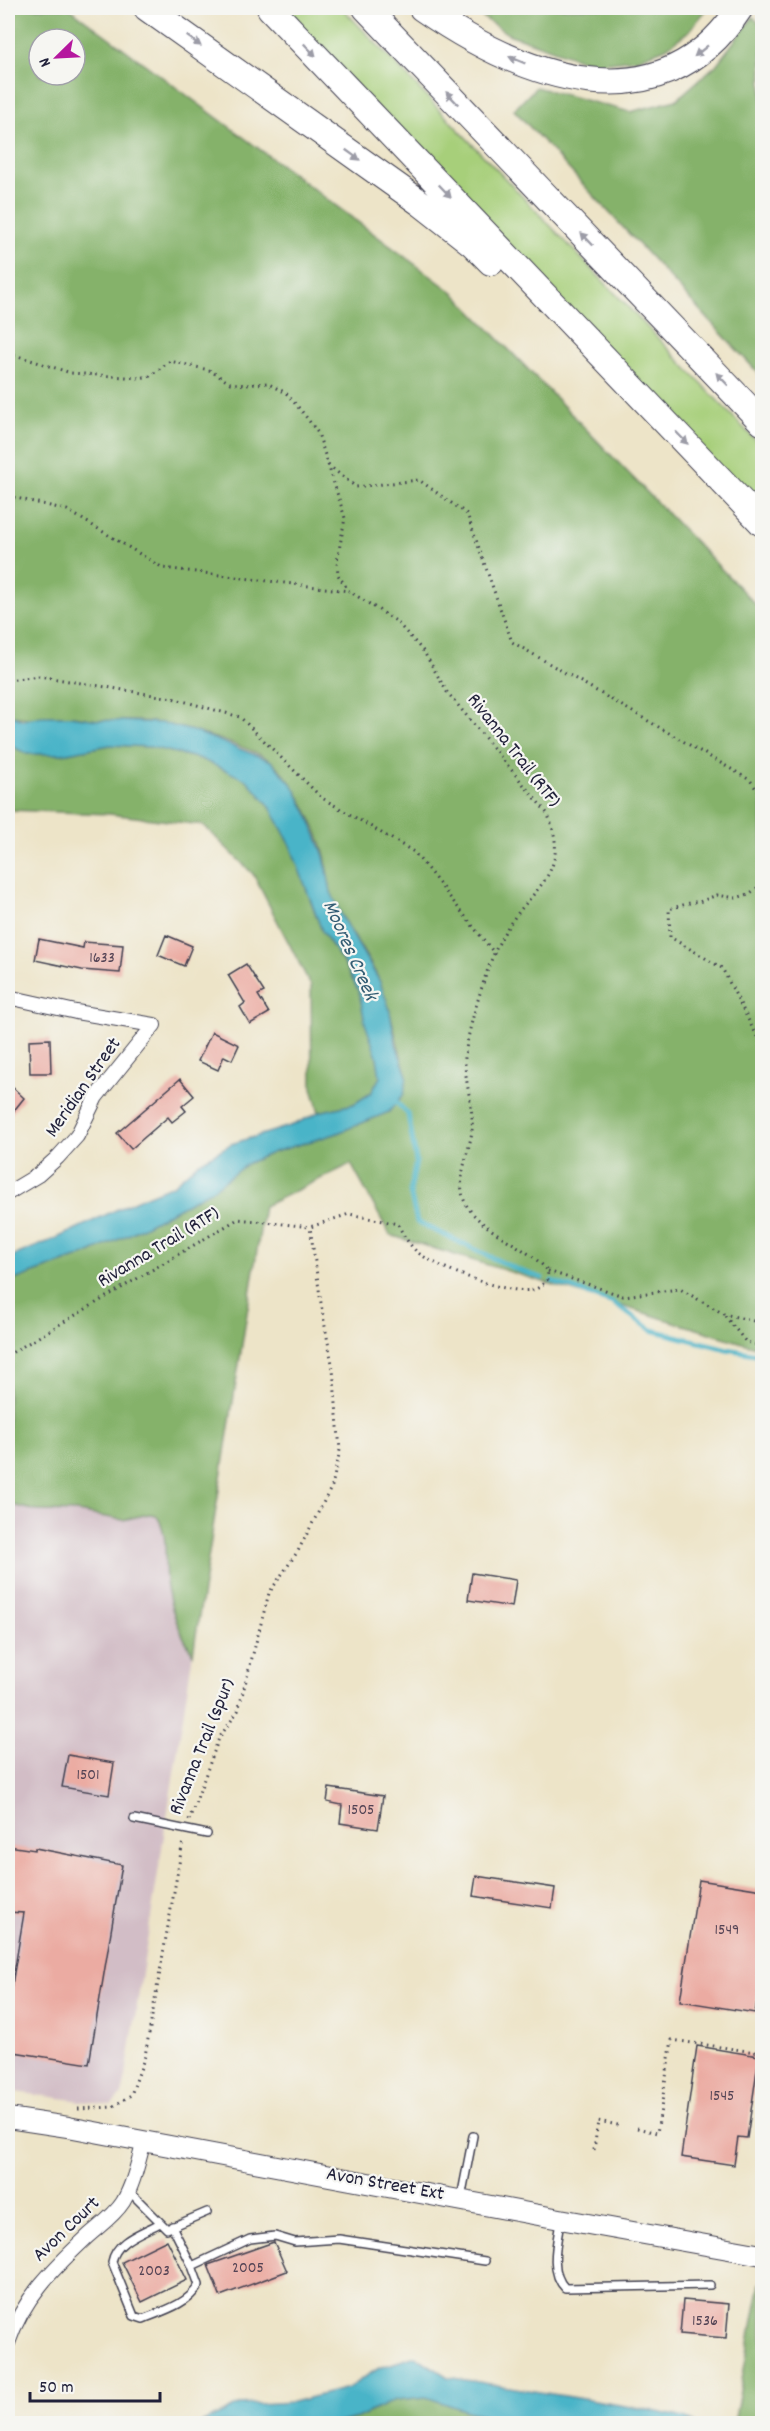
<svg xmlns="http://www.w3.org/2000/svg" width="770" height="2431" font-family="Dekko,sans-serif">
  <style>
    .industrial { fill: #d2bdc6 }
    .green { fill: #a7cf7a; stroke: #64785a; stroke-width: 1.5 }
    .forest { fill: #85b26a; stroke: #546a52; stroke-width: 1.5; fill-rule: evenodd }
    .water { fill: #4ab4c8; stroke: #366b82; stroke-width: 1.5 }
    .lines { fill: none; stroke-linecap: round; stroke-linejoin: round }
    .stream { stroke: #4ab4c8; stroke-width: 5 }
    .building { fill: #ebaba2 }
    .service-casing { stroke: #403f50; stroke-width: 10 }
    .minor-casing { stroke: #403f50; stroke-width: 16 }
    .secondary-casing { stroke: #403f50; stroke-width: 22 }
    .motorway-casing { stroke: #403f50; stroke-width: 28 }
    .path { stroke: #403f50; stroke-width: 3; stroke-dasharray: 1.5 4.5; stroke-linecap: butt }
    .service { stroke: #fff; stroke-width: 7 }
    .minor { stroke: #fff; stroke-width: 14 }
    .secondary { stroke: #fff; stroke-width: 20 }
    .motorway { stroke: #fff; stroke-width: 26 }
    .oneway { fill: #9c9ca7 }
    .labels { text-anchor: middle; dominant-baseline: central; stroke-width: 4.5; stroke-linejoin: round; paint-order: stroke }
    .number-label { font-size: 16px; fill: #544455 }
    .street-label { font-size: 20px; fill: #22223b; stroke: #f6f6f2 }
    .water-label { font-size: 21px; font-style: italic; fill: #325c73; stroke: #f6f6f2 }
  </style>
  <rect width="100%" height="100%" fill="#f6f6f2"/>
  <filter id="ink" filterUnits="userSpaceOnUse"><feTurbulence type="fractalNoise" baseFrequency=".0167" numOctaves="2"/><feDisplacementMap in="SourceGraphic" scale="12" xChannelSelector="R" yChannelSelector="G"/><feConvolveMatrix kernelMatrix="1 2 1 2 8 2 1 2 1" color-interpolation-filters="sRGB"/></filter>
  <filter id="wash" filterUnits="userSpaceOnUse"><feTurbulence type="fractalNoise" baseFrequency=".008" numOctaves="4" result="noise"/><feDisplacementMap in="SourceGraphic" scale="24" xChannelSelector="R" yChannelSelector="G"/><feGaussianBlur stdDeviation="1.35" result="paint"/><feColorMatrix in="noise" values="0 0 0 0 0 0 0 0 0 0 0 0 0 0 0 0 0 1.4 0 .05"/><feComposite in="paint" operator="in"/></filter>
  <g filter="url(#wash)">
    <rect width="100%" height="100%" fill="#ede4c8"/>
    <path class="industrial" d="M264 1206 124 2087 122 2094 111 2105 8 2091V1333Z"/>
    <path class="green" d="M281 8H342L762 447V512Z"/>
    <path class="forest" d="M8 8H69L455 294 762 611V1349L390 1235 351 1164 264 1206 193 1654C181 1635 171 1610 167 1588 162 1565 171 1535 156 1515L149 1514 123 1520 77 1512 37 1511 8 1504V1282L85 1255 130 1234 210 1191 248 1163 274 1152 335 1134 389 1112 407 1076C396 1044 392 1010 379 980 365 950 345 926 332 896 327 884 328 869 325 856 316 825 296 782 272 762 255 748 187 729 165 724 142 719 119 722 97 720 88 719 79 716 70 716 46 714 30 723 8 714ZM39 39H75V75H39Z
      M469 8H708L689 31 666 48 637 59 593 64 508 34Z
      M753 17 762 26V112L756 219 762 254V377L514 110 536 87 630 112 676 100 716 65Z
      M8 744 27 754H62L110 745 151 747 201 759 247 780 269 805 289 842 322 931 344 964 359 992 366 1023 377 1057 380 1077 371 1093 354 1104 319 1112 312 1088 311 986 253 874 203 825 109 814 8 810Z
      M760 2283H762V2423H734Z
      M426 2397 470 2412 526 2423 336 2424 357 2418 395 2400Z"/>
    <path class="water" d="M8 714 22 720 42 716H70L98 720 162 723 196 732 271 761 294 787 309 817 324 856 331 892 344 921 379 980 389 1007 396 1044 407 1076 404 1094 389 1112 335 1134 274 1152 248 1163 210 1191 130 1234 85 1255 8 1282V1258L57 1238 139 1199 173 1185 198 1163 231 1144 293 1125 319 1112 354 1104 371 1093 380 1077 377 1057 365 1023 359 992 344 963 322 931 289 842 269 805 247 780 201 759 151 747 110 745 62 754H27L8 744Z
      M415 2356 448 2377 644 2409 684 2418 695 2423H526L470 2412 426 2397 395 2400 357 2418 336 2423H201L239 2405 292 2402 348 2388 379 2368Z"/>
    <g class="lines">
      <path class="stream" d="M393 1099 408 1114 416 1161 410 1192 417 1222 518 1270 542 1278
        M552 1281 613 1303 652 1330 727 1349 762 1355"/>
    </g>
    <g id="blocks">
      <path class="building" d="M166 935 192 946 184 966 158 955Z
        M39 939 83 948 84 942 123 945 120 973 82 970 35 960Z
        M246 964 264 992 258 995 269 1013 250 1024 240 1007 245 1003 228 975Z
        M212 1032 239 1045 232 1060 224 1056 218 1070 198 1061Z
        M50 1039 51 1073H30L29 1040Z
        M180 1079 194 1096 182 1106 186 1111 172 1122 168 1117 131 1149 117 1133Z
        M8 1083 24 1098 8 1118Z
        M472 1573 516 1580 512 1607 468 1600Z
        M68 1755 114 1763 109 1795 62 1787Z
        M329 1788 383 1796 378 1829 340 1823 342 1805 327 1802Z
        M8 1846 35 1850V1848L122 1865 89 2064 8 2051V2009L24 1913 8 1912Z
        M476 1876 555 1888 552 1908 473 1896Z
        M699 1880 762 1890V1970L755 2013 680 2001Z
        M697 2046 759 2056 747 2138 738 2137 734 2165 681 2157Z
        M167 2240 187 2280 142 2302 122 2262Z
        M274 2242 287 2271 220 2296 208 2265Z
        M683 2300 729 2304 726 2338 680 2334Z"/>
    </g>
  </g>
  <g filter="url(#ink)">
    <use href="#blocks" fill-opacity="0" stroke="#403f50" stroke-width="1.5"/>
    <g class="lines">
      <defs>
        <path id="service" d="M134 1819 207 1834
          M129 2191 167 2229 207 2212
          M461 2198 473 2136
          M560 2222C557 2242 549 2272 565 2288L710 2285
          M160 2223C142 2233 116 2240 112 2262L134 2316 143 2319C163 2311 188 2304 199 2285L192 2266
          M172 2226 192 2266 250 2239 275 2236 295 2242 339 2239 485 2261"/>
        <path id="minor" d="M8 997 76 1012 154 1025 96 1097 77 1136 58 1157 38 1175 8 1193
          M8 2343C23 2298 53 2269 87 2237 99 2226 114 2216 123 2202 134 2183 138 2162 144 2141"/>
        <path id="secondary" d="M8 2118 68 2127 560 2219 762 2255"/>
        <path id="motorway" d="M147 8 422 204 473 244 491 262
          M270 8 762 523
          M366 8 762 422
          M422 8C520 76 659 132 740 8"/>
      </defs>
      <use href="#service" class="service-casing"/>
      <use href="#minor" class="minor-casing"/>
      <use href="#secondary" class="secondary-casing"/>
      <use href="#motorway" class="motorway-casing"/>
      <path class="path" d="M8 355 18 356 71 373 139 378 150 376 170 361 209 370 230 383 246 385 267 383 286 393 304 414 318 433 345 518 337 561 338 575 349 591 396 621 424 652 447 692 547 813C575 877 526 889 501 939 489 961 480 993 473 1017 470 1029 466 1045 465 1057 464 1081 474 1106 472 1130 470 1153 453 1183 467 1206 485 1234 526 1245 548 1271L547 1280C544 1283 539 1288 536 1289 514 1298 434 1267 416 1251 408 1243 403 1235 398 1224L349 1214 310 1227 238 1219 8 1355
        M328 465 356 487 419 480 467 514 512 642 750 780 762 797
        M8 496 67 510 163 568 349 591
        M8 680 39 676 172 698 240 717 322 798 414 852 495 954
        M762 884 749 894 736 898 717 895 699 902H693L669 909 670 937 722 968 752 1027 762 1043
        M548 1271 623 1296 680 1289 724 1314 762 1323
        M725 1316 746 1342 762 1346
        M189 1820 219 1738 238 1711 269 1593 298 1551 332 1486 340 1450 333 1369 322 1310 310 1227
        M762 2062 759 2084H762
        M78 2109 112 2107 131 2095 145 2056 183 1841
        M637 2128 657 2133 672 2040 762 2053
        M594 2150 598 2121 618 2125"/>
      <use href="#service" class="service"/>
      <use href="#minor" class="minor"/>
      <use href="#secondary" class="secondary"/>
      <use href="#motorway" class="motorway"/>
    </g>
    <defs><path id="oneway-solid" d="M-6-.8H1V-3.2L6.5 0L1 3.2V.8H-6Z" transform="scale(1.5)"/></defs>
    <g class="oneway">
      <use href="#oneway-solid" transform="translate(194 41) rotate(36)"/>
      <use href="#oneway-solid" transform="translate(310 50) rotate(46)"/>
      <use href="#oneway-solid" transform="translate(701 51) rotate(141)"/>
      <use href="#oneway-solid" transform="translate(517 60) rotate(-158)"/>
      <use href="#oneway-solid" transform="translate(452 98) rotate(-134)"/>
      <use href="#oneway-solid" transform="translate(353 155) rotate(36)"/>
      <use href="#oneway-solid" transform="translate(445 191) rotate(46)"/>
      <use href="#oneway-solid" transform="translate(587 239) rotate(-134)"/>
      <use href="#oneway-solid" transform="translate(722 379) rotate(-134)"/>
      <use href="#oneway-solid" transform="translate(682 438) rotate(46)"/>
    </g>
  </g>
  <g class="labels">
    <g class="number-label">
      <text x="102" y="958">1633</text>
      <text x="88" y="1775">1501</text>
      <text x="361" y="1810">1505</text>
      <text x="727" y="1930">1549</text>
      <text x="722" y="2096">1545</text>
      <text x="248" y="2268">2005</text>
      <text x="154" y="2271">2003</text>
      <text x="705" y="2321">1536</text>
    </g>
    <g class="street-label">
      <text transform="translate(513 751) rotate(52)">Rivanna Trail (RTF)</text>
      <text transform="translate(84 1088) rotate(-55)">Meridian Street</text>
      <text transform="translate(159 1248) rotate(-31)">Rivanna Trail (RTF)</text>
      <text transform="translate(203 1747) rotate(-68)">Rivanna Trail (spur)</text>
      <text transform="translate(385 2185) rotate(10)">Avon Street Ext</text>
      <text transform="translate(67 2230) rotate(-44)">Avon Court</text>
    </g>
    <g class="water-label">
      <text transform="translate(349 951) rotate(66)">Moores Creek</text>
    </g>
  </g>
  <rect width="770" height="2431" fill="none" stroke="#f6f6f2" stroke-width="30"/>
  <g transform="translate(57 57) rotate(246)"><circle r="28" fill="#f6f6f2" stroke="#a1a1a9" stroke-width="1.5"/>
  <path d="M0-4.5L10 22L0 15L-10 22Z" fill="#b5179e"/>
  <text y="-9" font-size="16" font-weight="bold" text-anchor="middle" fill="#22223b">N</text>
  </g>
  <path d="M30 2392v9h130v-9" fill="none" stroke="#22223b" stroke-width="3"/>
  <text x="39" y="2392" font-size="18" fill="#22223b" stroke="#f6f6f2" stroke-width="4.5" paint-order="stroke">50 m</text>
</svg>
